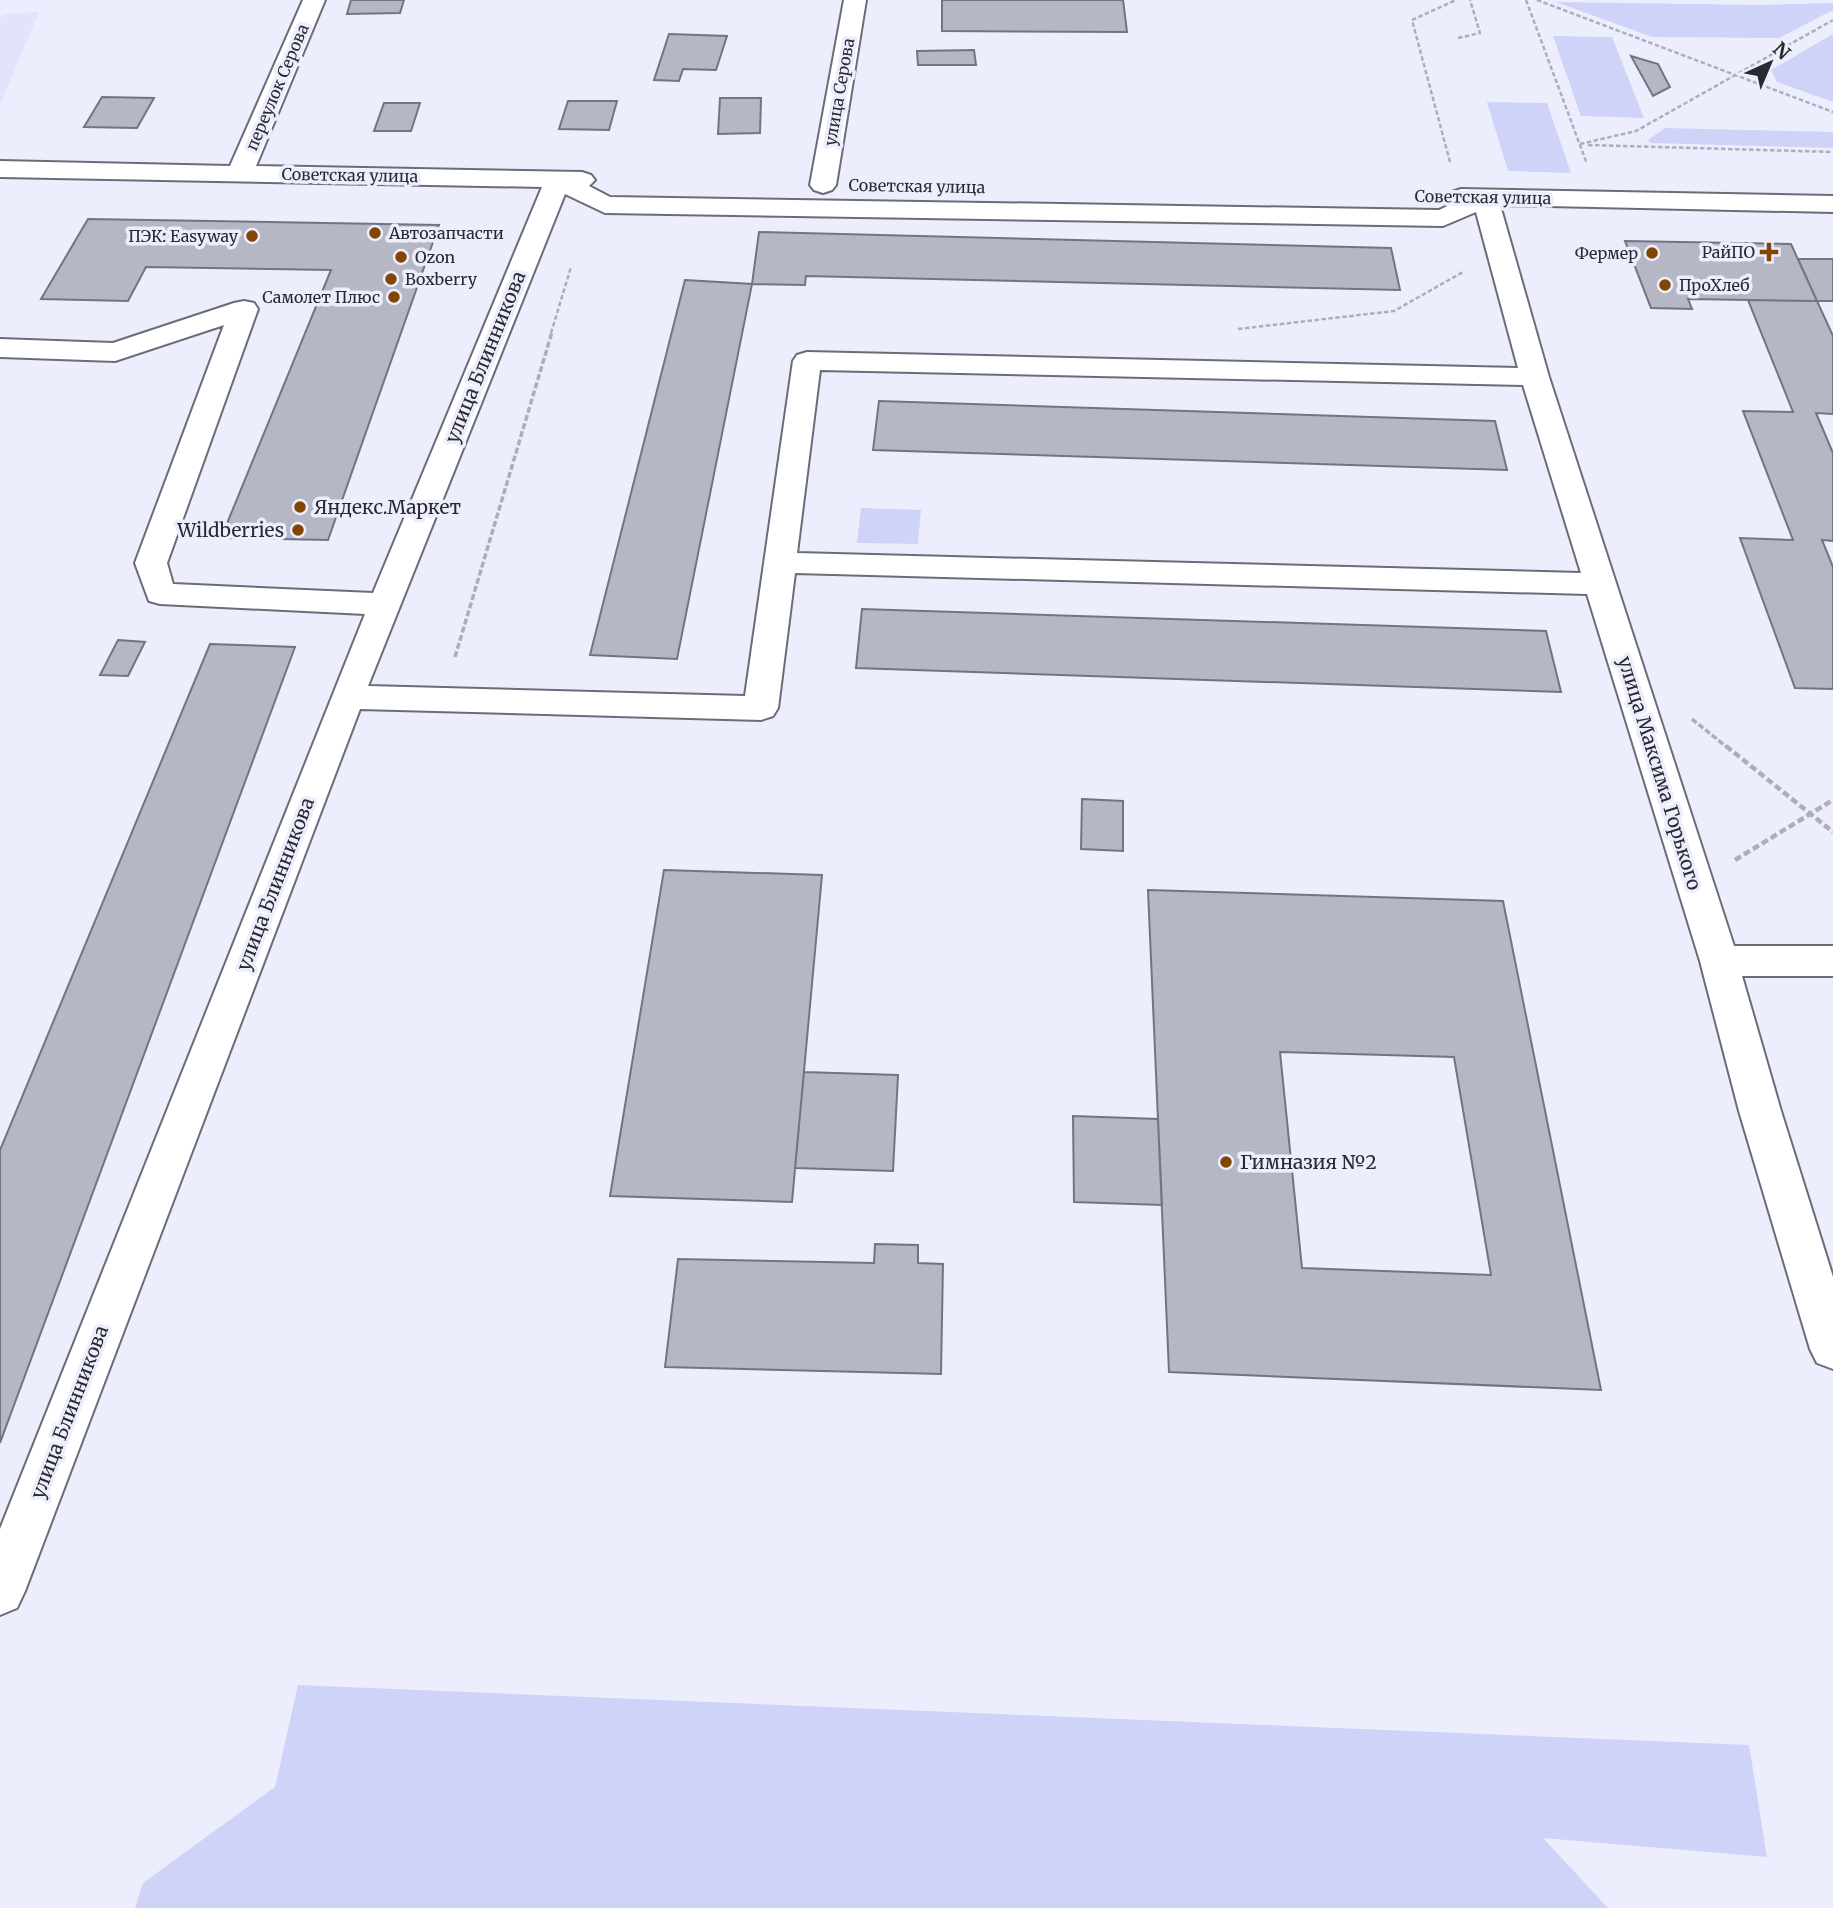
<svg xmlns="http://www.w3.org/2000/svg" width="1833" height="1908" font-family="Merriweather,serif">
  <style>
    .built { fill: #e1e4fa }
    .green { fill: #cfd3f8 }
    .building { fill: #b5b7c5; stroke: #727480; stroke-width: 2; fill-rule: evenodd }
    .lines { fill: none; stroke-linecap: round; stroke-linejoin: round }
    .minor-casing { stroke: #6b6c79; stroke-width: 4 }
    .path-far2 { stroke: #adaeba; stroke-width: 2.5; stroke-dasharray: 4.5 2.5; stroke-linecap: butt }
    .path-far1 { stroke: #adaeba; stroke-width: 3.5; stroke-dasharray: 6 2.5; stroke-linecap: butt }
    .path { stroke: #adaeba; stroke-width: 4.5; stroke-dasharray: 7 3.5; stroke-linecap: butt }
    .minor { fill: #fff; fill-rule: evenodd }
    .poi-dot { fill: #834602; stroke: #edeefd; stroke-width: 2.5 }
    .labels { text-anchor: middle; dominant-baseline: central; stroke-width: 7; stroke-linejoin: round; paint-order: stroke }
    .far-street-label { font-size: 16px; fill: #29292f; stroke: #edeefd }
    .far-poi-label { font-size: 16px; fill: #29292f; stroke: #edeefd; text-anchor: start }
    .street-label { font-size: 19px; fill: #29292f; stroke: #edeefd }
    .poi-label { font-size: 19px; fill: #29292f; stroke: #edeefd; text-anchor: start }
  </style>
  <rect width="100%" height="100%" fill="#edeefd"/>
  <path class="built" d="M39 12 0 105V19L2 14Z"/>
  <path class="green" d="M1556 2 1760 5 1833 3V10L1779 38 1652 37Z
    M1833 34V102L1777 82 1771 70Z
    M1553 36 1612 37 1644 118 1581 116Z
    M1487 102 1547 103 1571 173 1508 171Z
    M1665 128 1833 132V148L1651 143 1648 140Z
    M861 508 921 510 918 544 857 543Z
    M298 1685 1749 1745 1767 1857 1543 1838 1608 1908H135L143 1883 275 1787Z"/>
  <path class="building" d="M351 0H404L400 13 347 14Z
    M942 0H1123L1127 32 942 31Z
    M669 34 727 36 716 70 683 69 679 81 654 80Z
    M974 50 976 65H918L917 51Z
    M1631 56 1658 64 1670 87 1653 96Z
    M102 97 154 98 137 128 84 127Z
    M720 98H761L760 133 718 134Z
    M568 101H617L609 130 559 129Z
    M384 103H420L411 131H374Z
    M88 219 439 225 328 540 221 538 331 270 146 267 128 301 41 299Z
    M759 232 1391 248 1400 290 806 276 805 285 752 284Z
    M1625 241 1791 244 1817 301 1688 299 1692 309 1651 308Z
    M1798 259H1833V301H1817Z
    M685 280 752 284 677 659 590 655Z
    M1748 300 1817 301 1833 336V414L1816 413 1833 453V541L1822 540 1833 567V689L1795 688 1740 538 1793 540 1743 411 1793 412Z
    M879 401 1495 421 1507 470 873 450Z
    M862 609 1546 631 1561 692 856 668Z
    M118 640 145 642 128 676 100 675Z
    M210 644 295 647 0 1443V1150Z
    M1082 799 1123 801V851L1081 849Z
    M664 870 822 875 792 1202 610 1196Z
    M1148 890 1503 901 1601 1390 1169 1372ZM1280 1052 1454 1057 1491 1275 1302 1268Z
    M804 1072 898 1075 893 1171 795 1168Z
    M1073 1116 1158 1119 1162 1205 1074 1202Z
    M875 1244 918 1245V1263L943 1264 941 1374 665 1367 678 1259 874 1263Z"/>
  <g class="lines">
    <defs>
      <path id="minor" d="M303 0H325L256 166 582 172 591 175 595 180 589 186 610 197 1439 210 1454 203 1448 197 1452 192 1461 189 1833 196V212L1500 205 1549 377 1734 946H1833V976H1742L1781 1111 1833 1277V1369L1817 1363 1810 1349 1739 1111 1700 961 1587 594 795 573 778 708 773 716 761 720 360 709 25 1591 17 1608 0 1615V1529L365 614 160 604 149 601 135 563 224 325 115 361 0 357V339L113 343 234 303 244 301 254 303 258 309 167 563 173 584 373 593 542 187 0 177V161L230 166ZM565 194 605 213 1443 226 1476 212 1518 368 807 352 797 355 793 361 745 696 368 686ZM820 370 1523 385 1581 573 797 553Z
        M844 0H866L836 185 832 190 823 193 814 190 810 185Z"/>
    </defs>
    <use href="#minor" class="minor-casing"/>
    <path class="path-far2" d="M1526 0 1587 164
      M1537 0 1833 112
      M1458 38 1480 33 1470 0
      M1580 144 1636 131 1833 20
      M1588 145 1833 152
      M1450 162 1412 20 1456 0
      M1238 329 1394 311 1463 272
      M551 333 571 267"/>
    <path class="path-far1" d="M455 657 552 332
      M1692 719 1728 748"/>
    <path class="path" d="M1726 746 1833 832
      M1735 860 1833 800"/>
    <use href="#minor" class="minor"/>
  </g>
  <g class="poi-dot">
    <circle cx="375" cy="233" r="7"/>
    <circle cx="252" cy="236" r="7"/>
    <path d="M1765.5 241.5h7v7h7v7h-7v7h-7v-7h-7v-7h7z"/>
    <circle cx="1652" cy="253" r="7"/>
    <circle cx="401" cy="257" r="7"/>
    <circle cx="391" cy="279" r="7"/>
    <circle cx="1665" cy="285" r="7"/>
    <circle cx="394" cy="297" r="7"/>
    <circle cx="300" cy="507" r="7"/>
    <circle cx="298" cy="530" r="7"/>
    <circle cx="1226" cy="1162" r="7"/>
  </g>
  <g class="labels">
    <g class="far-street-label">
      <text transform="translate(277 87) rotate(-67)">переулок Серова</text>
      <text transform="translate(839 92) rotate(-80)">улица Серова</text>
      <text transform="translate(350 175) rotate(1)">Советская улица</text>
      <text transform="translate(917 186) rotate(1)">Советская улица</text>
      <text transform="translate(1483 197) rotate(1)">Советская улица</text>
    </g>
    <g class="far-poi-label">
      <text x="389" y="233">Автозапчасти</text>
      <text x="238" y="236" text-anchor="end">ПЭК: Easyway</text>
      <text x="1755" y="252" text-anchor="end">РайПО</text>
      <text x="1638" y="253" text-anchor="end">Фермер</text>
      <text x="415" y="257">Ozon</text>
      <text x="405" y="279">Boxberry</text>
      <text x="1679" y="285">ПроХлеб</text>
      <text x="380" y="297" text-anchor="end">Самолет Плюс</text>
    </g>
    <g class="street-label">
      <text transform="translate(485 357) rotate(-68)">улица Блинникова</text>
      <text transform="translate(1660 773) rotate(73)">улица Максима Горького</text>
      <text transform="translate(275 884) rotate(-69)">улица Блинникова</text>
      <text transform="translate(69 1412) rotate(-69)">улица Блинникова</text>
    </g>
    <g class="poi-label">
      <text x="314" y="507">Яндекс.Маркет</text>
      <text x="284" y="530" text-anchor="end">Wildberries</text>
      <text x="1240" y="1162">Гимназия №2</text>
    </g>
  </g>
  <g transform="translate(1770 63) rotate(44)" stroke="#edeefd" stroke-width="5" paint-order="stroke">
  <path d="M0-5L12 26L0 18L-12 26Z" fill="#29292f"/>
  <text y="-10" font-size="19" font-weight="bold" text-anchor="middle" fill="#29292f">N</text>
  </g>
</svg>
